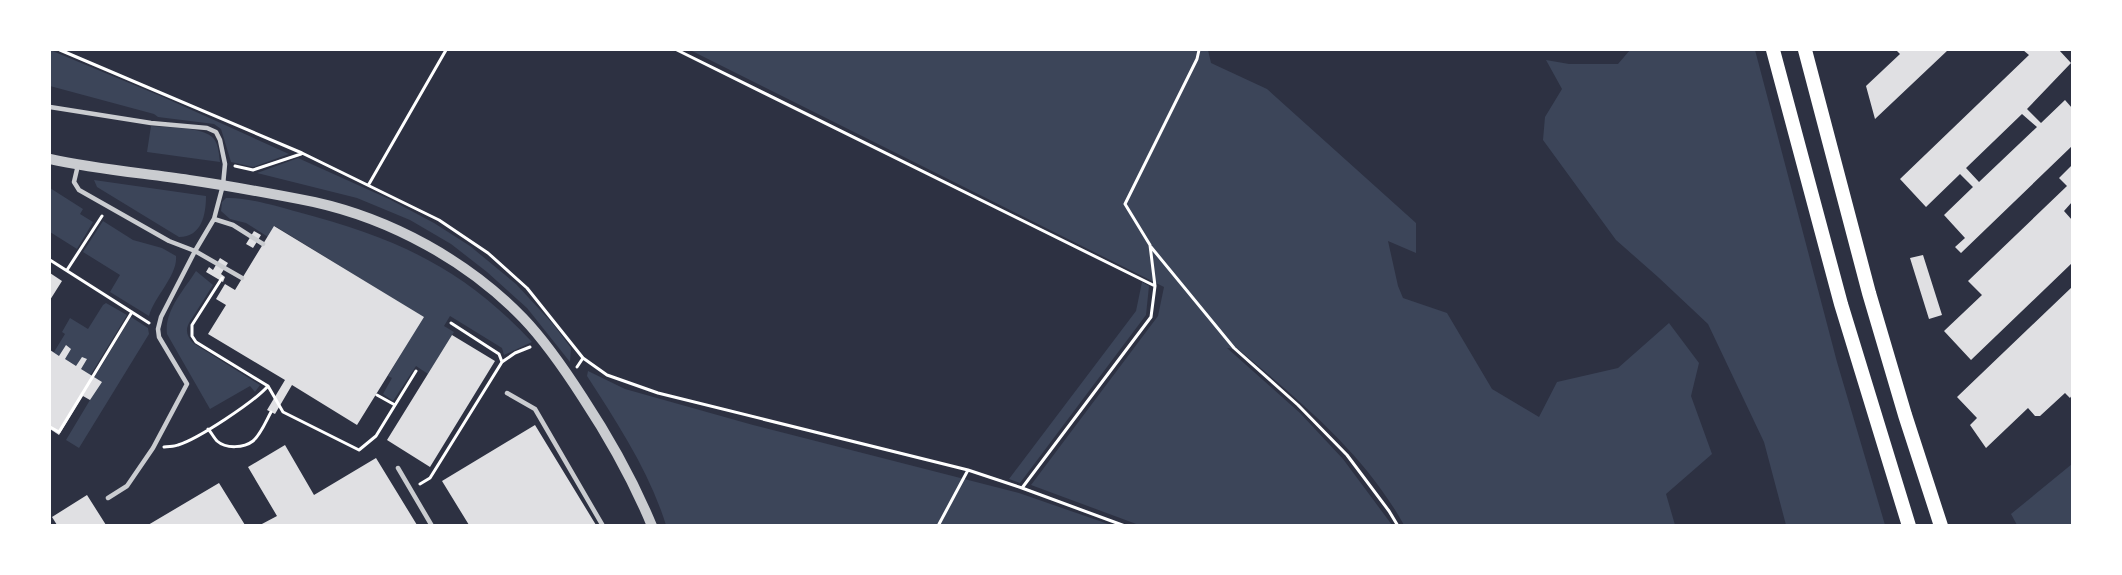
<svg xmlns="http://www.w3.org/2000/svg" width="2122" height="575" font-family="'Crimson Pro',serif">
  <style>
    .green { fill: #3c4559 }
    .building { fill: #e0e0e3; fill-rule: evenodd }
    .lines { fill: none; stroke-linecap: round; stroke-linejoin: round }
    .path { stroke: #fff; stroke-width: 3 }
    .service { stroke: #caccd0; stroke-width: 4.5 }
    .tertiary { stroke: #caccd0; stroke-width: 10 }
    .trunk { stroke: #fff; stroke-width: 14 }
  </style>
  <rect width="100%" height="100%" fill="#2d3142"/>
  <path class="green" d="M50 50 163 97 289 154 253 167 231 162 221 129 214 124 158 117 154 114 50 86Z
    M690 50H1208L1211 63 1267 89 1416 223V253L1388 241 1398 286 1403 298 1447 313 1492 389 1539 417 1557 382 1618 368 1669 323 1699 363 1691 396 1712 454 1666 494 1675 525H1404C1364 453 1300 401 1238 349L1227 348 1300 413 1343 459 1392 525H1139L1031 485 1158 316 1164 287Z
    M1630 50H1755L1837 362 1885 525H1786L1764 442 1708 324 1658 277 1616 240 1543 140 1545 117 1562 89 1546 60 1569 64H1618Z
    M151 126C167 128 204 126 214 139 219 146 219 155 220 162L147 152Z
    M298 158 389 199 434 223 470 246 516 284 553 324 571 348 570 362 527 308 487 272 451 244 410 220 357 198 257 173Z
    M94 180 206 196C206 214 202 237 179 237L97 187Z
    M50 188 83 209 80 214 93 222 77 249 50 232Z
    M226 198C248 197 278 207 298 212 396 238 462 267 532 342L504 355 502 348 450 316 444 326 454 332 428 374 416 366 393 401 383 394 392 378 388 376 423 317 275 226 268 237 246 223 230 219 221 211 222 202Z
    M103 221 133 240 162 248 176 256C178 275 154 297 149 316L110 292 120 275 83 252Z
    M196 271 213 285 189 323C185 331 187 336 193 343L260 385 255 392 250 386 210 409 167 334C164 311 184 290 196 271Z
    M1142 282 1149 286 1146 315 1020 483 1009 479 1136 311Z
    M106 303 127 315 57 430 50 425V350L54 352 65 334 62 332 70 318 88 329 103 305Z
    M131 317 148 328 149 334 79 448 66 440 90 400 83 396Z
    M588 371 625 389 753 425 1019 493 1111 525H666C649 471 618 424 587 376Z
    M2072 464V525H2017L2011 514Z"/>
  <path class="building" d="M1896 50H1948L1875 119 1866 86 1900 54Z
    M2023 50H2059L2071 63 2027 109 2041 123 2065 100 2072 108V146L1961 253 1955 247 1965 238 1944 215 1973 187 1960 174 1926 207 1900 179 2029 55ZM2022 114 2037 127 1979 182 1966 168Z
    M2072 165V202L2064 211 2072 220V263L1971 360 1944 331 1982 295 1968 281 2067 186 2059 178Z
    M274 226 424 317 357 425 292 385 275 414 267 410 285 380 208 334 226 305 216 299 225 284 235 290Z
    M254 231 261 235 253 248 246 244Z
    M1923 255 1942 315 1929 319 1910 258Z
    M220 258 228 263 221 274 225 277 223 282 206 272 209 267 213 270Z
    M50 273 62 281 50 300Z
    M2072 287V395L2070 398 2065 393 2040 416H2035L2028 408 1986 448 1970 425 1977 418 1957 397Z
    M452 335 495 361 430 467 387 440Z
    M66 345 71 349 65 359 76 366 82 357 87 359 81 369 102 382 90 400 83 396 59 435 50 429V350L59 356Z
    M535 425 596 525H469L442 481Z
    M285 445 314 495 376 458 417 525H260L277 516 248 467Z
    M219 483 245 525H148Z
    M87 495 106 525H57L52 517Z"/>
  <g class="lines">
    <path class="path" d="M60 50 302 153 439 220 488 253 527 288 583 358 577 367
      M677 50 1155 286
      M235 166 253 170 301 154
      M369 184 446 50
      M1151 247 1234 348 1298 405 1347 455 1389 511 1398 526
      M50 260 149 323
      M67 270 102 216
      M583 358 607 375 658 393 968 470 1022 488 1125 526
      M502 362 515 353 530 347
      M268 386 283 412 359 450 376 436 416 371
      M377 395 395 405
      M50 427 59 432 132 312
      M208 429C211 432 214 438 217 441 226 449 244 448 253 441 261 434 266 421 271 412
      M164 447C169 446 174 447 178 445 198 439 254 402 268 386L196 342 192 336V325L222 278
      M420 484 430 478 502 362 499 354 451 323
      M1022 488 1151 317 1155 286 1150 245 1125 204 1197 59 1199 50
      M938 526 968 470"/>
    <path class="service" d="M50 107 151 123 207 128 216 132 220 140 225 164 223 185 214 219 195 251 161 317 158 329 159 337 187 384 153 448 127 486 108 498
      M78 165 74 182 79 190 169 241 195 251 242 278
      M214 219 233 225 263 244
      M507 393 535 409 603 526
      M398 468 432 526"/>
    <path class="tertiary" d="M50 159C95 169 142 173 189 180 231 186 273 194 314 202 391 219 468 261 523 318 546 342 565 370 583 398 610 439 633 480 652 526"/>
    <path class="trunk" d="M1773 50 1841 304 1909 526
      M1805 50 1869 293 1905 415 1941 526"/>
  </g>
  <rect width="2122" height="575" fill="none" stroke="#ffffff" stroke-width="102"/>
</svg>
